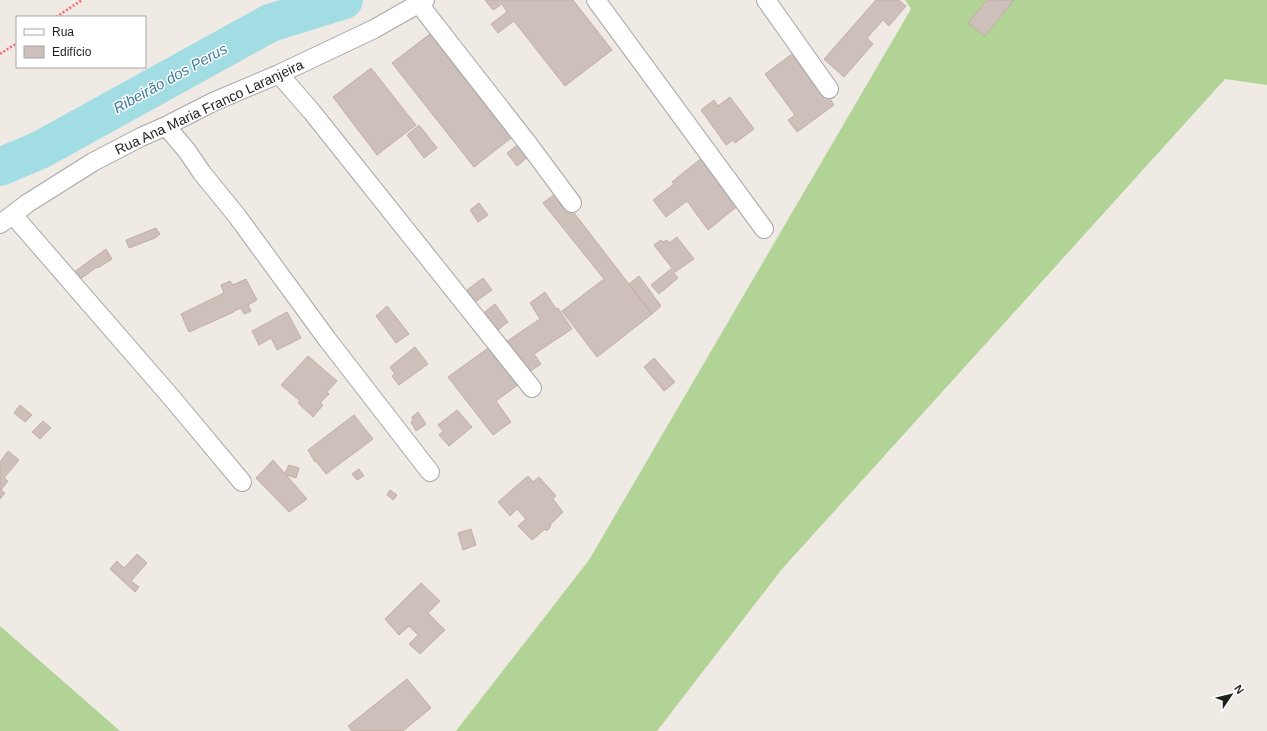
<svg xmlns="http://www.w3.org/2000/svg" width="1267" height="731" font-family="Helvetica,sans-serif">
  <style>
    .forest { fill: #b1d395 }
    .lines { fill: none; stroke-linecap: round; stroke-linejoin: round }
    .river { stroke: #a1dde2; stroke-width: 38 }
    .building { fill: #cdbfba; stroke: #c3aea5 }
    .minor-casing { stroke: #a6a6a6; stroke-width: 20 }
    .path { stroke: #ff666d; stroke-width: 2.5; stroke-dasharray: 2 2; stroke-linecap: butt }
    .minor { stroke: #fff; stroke-width: 18 }
    .labels { text-anchor: middle; dominant-baseline: central; stroke-width: 3; stroke-linejoin: round; paint-order: stroke }
    .street-label { font-size: 14px; fill: #1f1f1f; stroke: #fff }
    .water-label { font-size: 15px; font-style: italic; fill: #3c7b9d; stroke: #fff }
  </style>
  <rect width="100%" height="100%" fill="#f0eae4"/>
  <path class="forest" d="M905 0H1267V85L1225 79 782 569 657 731H456L589 560 911 9Z
    M0 626 120 731H0Z"/>
  <g class="lines">
    <path class="river" d="M0 167 40 150 270 23 344 0"/>
  </g>
  <path class="building" d="M485 0H573L612 50 565 86 514 21 498 33 491 24 507 12 502 4 493 10Z
    M876 0H899L906 6 889 26 883 20 867 38 873 44 844 77 824 59Z
    M987 0H1014L985 36 968 23Z
    M434 31 515 135 474 167 392 63Z
    M792 54 818 90 822 87 834 105 797 132 788 120 795 115 765 74Z
    M371 68 416 125 377 155 333 97Z
    M730 97 754 129 735 143 733 140 726 145 701 110 714 100 718 106Z
    M419 125 437 148 424 158 407 135Z
    M520 143 530 155 517 166 507 153Z
    M704 156 740 204 708 230 687 201 666 217 653 200 674 184 672 182Z
    M558 192 652 314 597 357 562 311 604 279 543 203Z
    M479 203 488 215 478 222 470 210Z
    M156 228 160 234 155 238 129 248 126 240Z
    M677 237 694 259 675 272 654 245 661 240 663 242 667 240 669 243Z
    M106 249 112 259 98 268 97 267 79 280 74 272Z
    M671 269 678 278 659 294 651 285Z
    M639 276 661 306 652 314 629 284Z
    M483 278 492 290 475 302 467 290Z
    M246 279 257 300 248 305 251 311 244 314 241 308 234 311V312L189 332 181 314 224 293 221 285 230 281 233 285Z
    M545 292 556 309 558 308 572 329 534 354 541 364 526 374 503 344 540 319 530 303Z
    M495 304 508 322 494 333 481 315Z
    M387 306 409 334 396 343 376 316Z
    M287 312 301 338 277 350 271 338 259 345 252 331Z
    M491 346 519 384 496 401 511 422 493 435 448 377Z
    M415 347 428 364 399 385 392 376 395 374 390 367Z
    M308 356 337 381 327 392 329 394 320 403 323 405 313 417 298 403 300 401 281 385Z
    M654 358 675 382 664 391 644 367Z
    M20 405 32 415 25 422 14 413Z
    M457 410 472 427 449 446 439 435 443 431 438 425Z
    M418 412 426 424 416 431 411 422 413 420 412 417Z
    M354 415 373 439 326 474 316 461 315 462 308 450Z
    M43 421 51 428 40 439 32 432Z
    M8 451 19 460 4 478 8 481 1 490 5 493 0 499V462Z
    M273 460 307 499 289 512 256 478Z
    M289 465 299 468 296 478 287 475 285 473Z
    M359 469 364 476 357 480 352 474Z
    M528 476 533 482 539 477 556 496 553 499 563 512 550 525 551 526 547 531 545 529 532 540 518 526 526 519 517 509 510 516 498 502Z
    M390 490 397 495 393 500 387 495Z
    M471 529 476 545 463 550 458 533Z
    M137 554 147 563 131 581 139 587 135 592 110 569 117 561 124 568Z
    M421 583 440 601 428 613 445 630 420 654 409 644 418 635 409 626 399 635 385 619Z
    M407 679 431 708 403 731H352L348 726Z"/>
  <g class="lines">
    <defs>
      <path id="minor" d="M596 0 764 229
        M766 0 829 89
        M419 4 529 145 572 203
        M279 74 312 112 532 388
        M166 126 187 151 202 173 237 216 327 339 430 472
        M13 215 171 397 242 482
        M0 224 28 203 93 162 141 137 166 126 213 102 279 74 374 29 425 0"/>
    </defs>
    <use href="#minor" class="minor-casing"/>
    <path class="path" d="M56 17 82 0
      M0 54 17 43"/>
    <use href="#minor" class="minor"/>
  </g>
  <g class="labels">
    <g class="street-label">
      <text transform="translate(209 107) rotate(-25)">Rua Ana Maria Franco Laranjeira</text>
    </g>
    <g class="water-label">
      <text transform="translate(170 78) rotate(-29)">Ribeirão dos Perus</text>
    </g>
  </g>
  <rect x="16" y="16" width="130" height="52" fill="#ffffff" stroke="#a5a5a5"/>
  <rect x="24" y="29" width="20" height="6" fill="#ffffff" stroke="#a5a5a5"/>
  <text x="52" y="36" font-size="12" fill="#1f1f1f">Rua</text>
  <rect x="24" y="46" width="20" height="12" fill="#cdbfba" stroke="#a5a5a5"/>
  <text x="52" y="56" font-size="12" fill="#1f1f1f">Edifício</text>
  <g transform="translate(1231 695) rotate(55)" stroke="#ffffff" stroke-width="3" paint-order="stroke">
  <path d="M0-3L7 15L0 10L-7 15Z" fill="#1f1f1f"/>
  <text y="-6" font-size="11" font-weight="bold" text-anchor="middle" fill="#1f1f1f">N</text>
  </g>
</svg>
